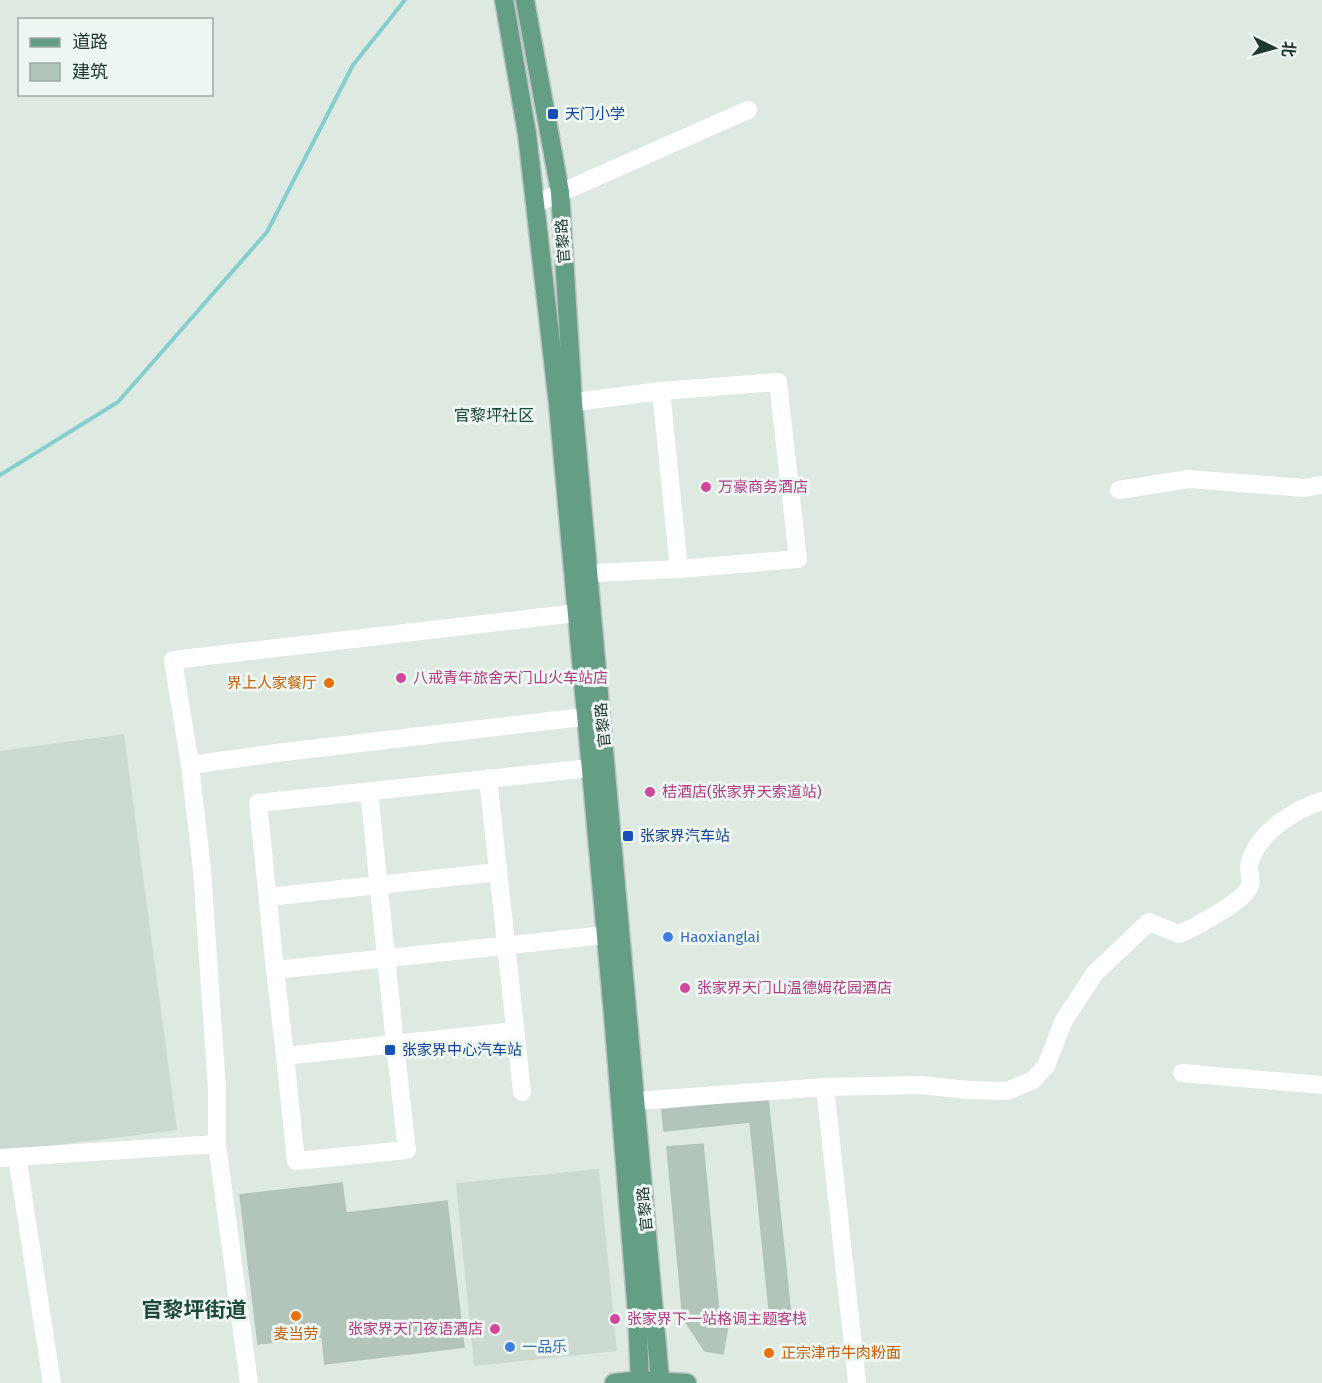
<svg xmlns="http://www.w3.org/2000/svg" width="1322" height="1383" font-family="'Fira Sans','Noto Sans SC',sans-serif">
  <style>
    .built { fill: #ccd9d1 }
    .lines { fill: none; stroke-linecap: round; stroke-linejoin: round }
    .stream { stroke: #86cecd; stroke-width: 4 }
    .building { fill: #b3c4bb; stroke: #b1c3b8; stroke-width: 1.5 }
    .major-casing { stroke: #bcc3c0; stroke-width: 21 }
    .minor { stroke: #fff; stroke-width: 18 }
    .major { stroke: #639e85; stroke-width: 18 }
    .transit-dot { fill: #1a4fb4; stroke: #eef6f1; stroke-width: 2 }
    .hotel-dot { fill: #d1479c; stroke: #eef6f1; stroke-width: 2 }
    .food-dot { fill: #e8710a; stroke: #eef6f1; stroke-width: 2 }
    .shop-dot { fill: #3f7fe0; stroke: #eef6f1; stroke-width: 2 }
    .labels { text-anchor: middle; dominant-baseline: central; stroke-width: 6; stroke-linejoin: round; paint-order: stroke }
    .transit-label { font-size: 15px; fill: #164399; stroke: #eef6f1; text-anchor: start }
    .street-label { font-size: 15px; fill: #20382e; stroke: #eef6f1 }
    .hotel-label { font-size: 15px; fill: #b23c85; stroke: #eef6f1; text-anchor: start }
    .food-label { font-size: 15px; fill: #c56008; stroke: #eef6f1; text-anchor: end }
    .shop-label { font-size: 15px; fill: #366cbe; stroke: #eef6f1; text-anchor: start }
    .neighbourhood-label { font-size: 16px; fill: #1c4a37; stroke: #eef6f1 }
    .district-label { font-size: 21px; font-weight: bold; fill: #1c4a37; stroke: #eef6f1 }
  </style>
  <rect width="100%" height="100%" fill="#dee9e2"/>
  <path class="built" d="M124 734 177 1130 0 1152V751Z
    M599 1169 617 1351 474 1366 456 1183Z"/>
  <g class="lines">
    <path class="stream" d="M0 475 118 402 267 232 353 65 405 0"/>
  </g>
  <path class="building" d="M768 1099 791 1316 770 1318 750 1122 664 1131 662 1110Z
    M703 1144 719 1313 730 1314 723 1354 705 1351 683 1318 667 1147Z
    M342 1183 346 1213 447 1201 464 1347 325 1364 322 1337 258 1344 240 1195Z"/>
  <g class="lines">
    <defs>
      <path id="major" d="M504 0 527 134 558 404 613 1014 637 1314 640 1380
        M525 0 560 192 573 402 660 1380
        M614 1383 640 1380 687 1383"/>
    </defs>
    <use href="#major" class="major-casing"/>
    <path class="minor" d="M535 204 748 110
      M661 391 679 569
      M560 404 661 391 778 382 798 559 679 569 573 574
      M1119 490 1189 479 1304 488 1322 485
      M190 765 284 752 600 715
      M590 768 258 803 275 970 605 935
      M488 778 522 1092
      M369 791 395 1044 515 1031
      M268 897 498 872
      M275 970 285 1056 395 1044 407 1150 296 1161 285 1056
      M1182 1073 1322 1085
      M825 1087 857 1383
      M622 1102 825 1087 920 1085 968 1090 1007 1091 1033 1080 1046 1066 1064 1020 1095 973 1149 922 1179 934C1194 928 1237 904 1246 892 1256 881 1246 873 1250 862 1258 833 1295 809 1322 801
      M17 1157 52 1383
      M0 1158 217 1144
      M249 1383 217 1144V1089L202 870 190 765 173 660 577 613"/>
    <use href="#major" class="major"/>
  </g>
  <g class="transit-dot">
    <rect x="547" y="108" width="12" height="12" rx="3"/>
    <rect x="622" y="830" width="12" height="12" rx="3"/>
    <rect x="384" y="1044" width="12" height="12" rx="3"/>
  </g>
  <g class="hotel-dot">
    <circle cx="706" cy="487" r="6"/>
    <circle cx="401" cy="678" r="6"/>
    <circle cx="650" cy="792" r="6"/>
    <circle cx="685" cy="988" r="6"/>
    <circle cx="615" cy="1319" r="6"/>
    <circle cx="495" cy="1329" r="6"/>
  </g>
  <g class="food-dot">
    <circle cx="329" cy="683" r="6"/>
    <circle cx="296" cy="1316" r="6"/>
    <circle cx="769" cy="1353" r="6"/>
  </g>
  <g class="shop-dot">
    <circle cx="668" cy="937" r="6"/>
    <circle cx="510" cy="1347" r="6"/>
  </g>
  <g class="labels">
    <g class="transit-label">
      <text x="565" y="114">天门小学</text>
      <text x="640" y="836">张家界汽车站</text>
      <text x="402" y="1050">张家界中心汽车站</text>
    </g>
    <g class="street-label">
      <text transform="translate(563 241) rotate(-94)">官黎路</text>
      <text transform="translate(603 725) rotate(-95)">官黎路</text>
      <text transform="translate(645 1209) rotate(-95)">官黎路</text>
    </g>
    <g class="hotel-label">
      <text x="718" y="487">万豪商务酒店</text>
      <text x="413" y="678">八戒青年旅舍天门山火车站店</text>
      <text x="662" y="792">桔酒店(张家界天索道站)</text>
      <text x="697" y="988">张家界天门山温德姆花园酒店</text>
      <text x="627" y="1319">张家界下一站格调主题客栈</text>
      <text x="483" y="1329" text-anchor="end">张家界天门夜语酒店</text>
    </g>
    <g class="food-label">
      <text x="317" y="683">界上人家餐厅</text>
      <text x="296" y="1334" text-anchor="middle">麦当劳</text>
      <text x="781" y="1353" text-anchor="start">正宗津市牛肉粉面</text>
    </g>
    <g class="shop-label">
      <text x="680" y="937">Haoxianglai</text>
      <text x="522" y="1347">一品乐</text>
    </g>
    <g class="neighbourhood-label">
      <text x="494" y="415">官黎坪社区</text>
    </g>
    <g class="district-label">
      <text x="194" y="1310">官黎坪街道</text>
    </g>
  </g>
  <rect x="18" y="18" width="195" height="78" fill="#eef6f1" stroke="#9caaa3" stroke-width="1.5"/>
  <rect x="30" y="38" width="30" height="9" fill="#639e85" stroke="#9caaa3" stroke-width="1.5"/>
  <text x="72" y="48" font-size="18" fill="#20382e">道路</text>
  <rect x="30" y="63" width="30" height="18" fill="#b3c4bb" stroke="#9caaa3" stroke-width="1.5"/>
  <text x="72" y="78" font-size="18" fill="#20382e">建筑</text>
  <g transform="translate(1274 48) rotate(95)" stroke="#eef6f1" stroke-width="4.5" paint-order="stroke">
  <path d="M0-4.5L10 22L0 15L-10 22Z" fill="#20382e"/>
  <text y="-9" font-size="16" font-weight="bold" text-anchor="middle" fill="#20382e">北</text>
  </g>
</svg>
